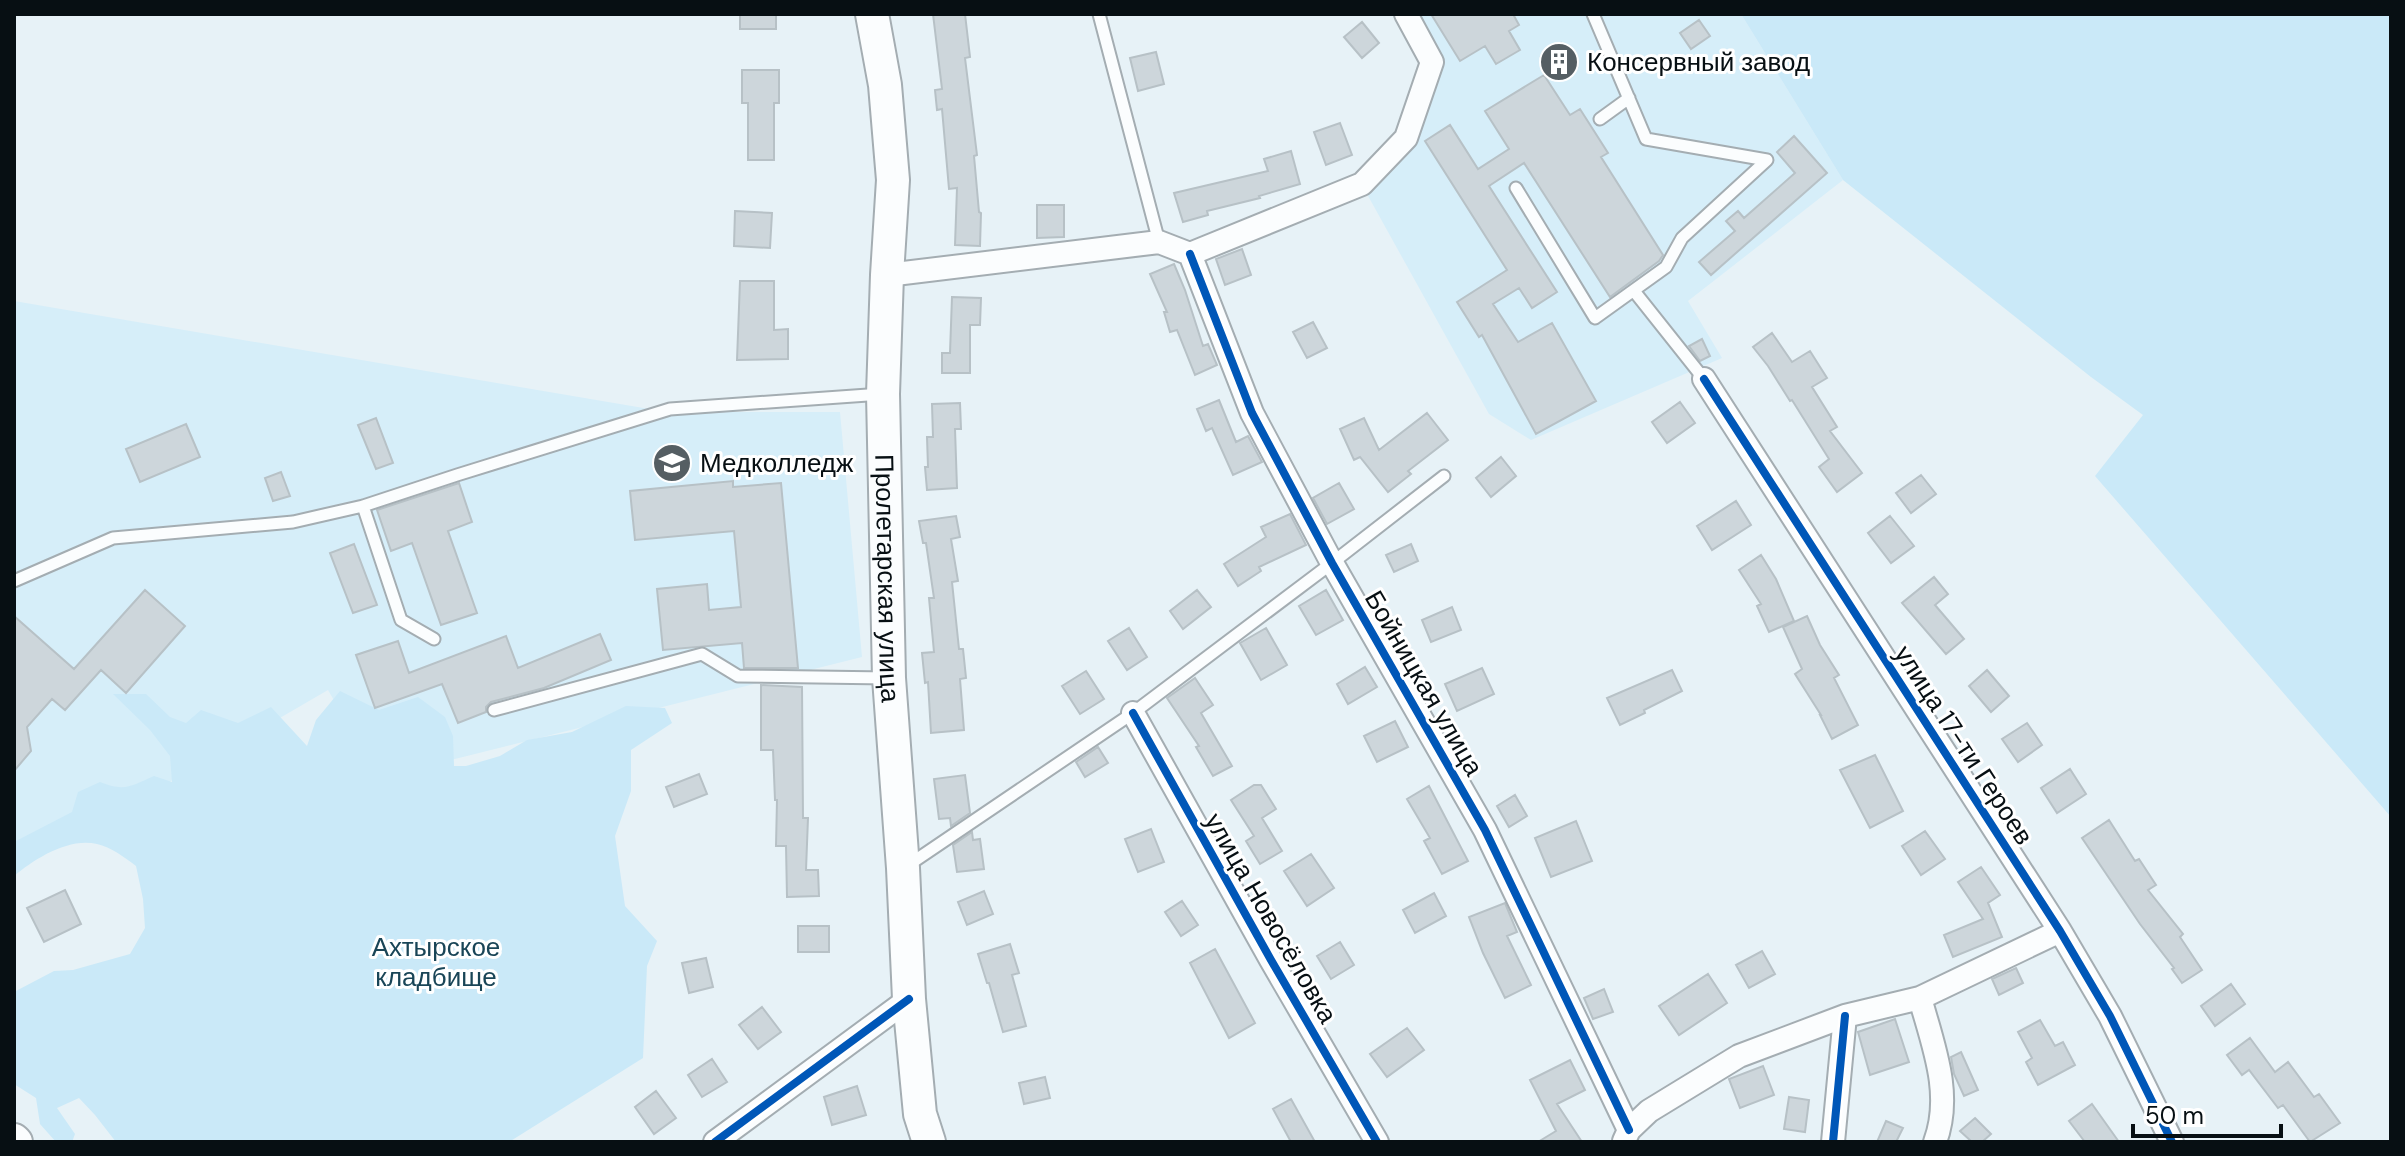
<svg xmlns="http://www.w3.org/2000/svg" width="2405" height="1156" font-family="'DM Sans',sans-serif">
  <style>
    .built { fill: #d6eef9 }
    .green { fill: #cae9f8 }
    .building { fill: #cdd6db; stroke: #b7c1c6; stroke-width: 2 }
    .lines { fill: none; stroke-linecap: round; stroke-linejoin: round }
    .lane-casing { stroke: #a4adb2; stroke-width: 15 }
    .street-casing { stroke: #a4adb2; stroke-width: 26 }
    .secondary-casing { stroke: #a4adb2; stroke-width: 36 }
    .lane { stroke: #fbfdfe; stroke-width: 11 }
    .street { stroke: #fbfdfe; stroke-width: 22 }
    .secondary { stroke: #fbfdfe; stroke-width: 32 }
    .cycleway-casing { stroke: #fff; stroke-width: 13 }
    .cycleway { stroke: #0057b8; stroke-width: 8 }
    .labels { text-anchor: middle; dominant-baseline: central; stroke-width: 6; stroke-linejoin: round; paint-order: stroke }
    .poi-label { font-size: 26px; fill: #070f13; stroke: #fff; text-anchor: start }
    .street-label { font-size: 26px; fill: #070f13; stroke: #fff }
    .park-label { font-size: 26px; fill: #194557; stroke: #fff }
  </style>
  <rect width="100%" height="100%" fill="#e7f2f7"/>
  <path class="built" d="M1408 14H1741L1843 180 1688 301 1722 358 1531 440 1489 414 1367 194 1414 138 1433 63Z
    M14 301 667 412H840L862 657 379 778 328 690 14 872Z"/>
  <path class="green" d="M1741 14H2391V817L2095 476 2143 415 2091 377 1843 180Z
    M340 691 379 710 418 697 445 717 453 736 454 766H466L500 756 527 740 572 732 626 706 665 708 672 723 631 750V791L615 836 625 906 657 941 647 966 643 1058 509 1142H116L95 1115 79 1098 57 1108 75 1134 72 1142H56L40 1124 36 1098 14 1084V992L54 971 73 970 130 954 145 928 143 899 136 866C124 857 111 847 97 844 69 837 34 859 14 876V842L72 812 78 792 100 782C125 792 131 786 154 776L172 782 170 756 150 730 113 694H146L170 717 186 723 201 710 238 723 271 707 307 746 316 720Z"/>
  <path class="building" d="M740 14H776V29H740Z
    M933 14H965L970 57 965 58 977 155 974 156 979 212 981 213 980 246 955 245 957 188 949 189 942 109 937 110 935 90 942 89Z
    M1431 14H1513L1519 25 1509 31 1520 50 1496 64 1485 46 1460 61Z
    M1699 20 1710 36 1691 49 1680 33Z
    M1362 22 1379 43 1362 58 1344 37Z
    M1561 43 1577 67 1557 80 1541 57Z
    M1156 52 1164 84 1138 91 1130 58Z
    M742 70H779V103H774V160H748V103H742Z
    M1544 75 1570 115 1580 109 1608 153 1601 157 1663 255 1659 261 1610 297 1524 163 1489 186 1557 292 1532 308 1519 288 1493 304 1518 342 1552 323 1596 401 1536 434 1482 335 1479 337 1457 302 1507 270 1425 141 1450 125 1478 169 1509 149 1485 111Z
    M1340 123 1352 155 1326 165 1314 132Z
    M1794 136 1827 173 1711 275 1699 262 1735 231 1726 221 1738 211 1744 218 1795 173 1777 152Z
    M1291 151 1300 184 1259 196 1260 198 1207 211 1208 215 1183 222 1174 193 1268 171 1264 159Z
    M1037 205H1064V237L1037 238Z
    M735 211 772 213 770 248 734 246Z
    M1242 249 1251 275 1225 285 1216 259Z
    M1174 264 1185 290 1203 346 1208 344 1217 365 1195 375 1177 330 1170 332 1164 312H1167L1150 274Z
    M740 281H774V330L788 329V359L737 360Z
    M952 297 981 298 980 325H970V373H942V353H950Z
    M1313 322 1327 348 1307 358 1293 332Z
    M1772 333 1792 362 1810 351 1827 378 1812 387 1837 427 1830 431 1862 473 1837 492 1819 467 1829 459 1792 400 1790 401 1768 366 1753 347Z
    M1702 339 1710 356 1700 361 1689 346Z
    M1219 400 1236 442 1248 436 1262 462 1233 475 1212 428 1206 431 1197 409Z
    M1680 402 1695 423 1667 443 1652 422Z
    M960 403 961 429H955L957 488 927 490 925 467H928L927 437H933L932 404Z
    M1427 413 1448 440 1408 471 1411 474 1388 492 1360 457 1354 460 1340 429 1364 418 1379 450Z
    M376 418 393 463 376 469 358 425Z
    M186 424 200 457 140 482 126 449Z
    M1501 457 1516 476 1491 497 1476 478Z
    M281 472 290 496 273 501 265 478Z
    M1921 475 1936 494 1911 513 1896 493Z
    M733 481V487L781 483 798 668H744L742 643 663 650 657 589 707 584 709 610 741 607 734 531 635 540 630 491Z
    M459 483 472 522 448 531 477 613 441 625 412 543 391 551 377 510Z
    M1339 483 1354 509 1327 524 1313 498Z
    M1736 501 1751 525 1712 550 1697 526Z
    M1290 514 1306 545 1259 567 1261 571 1238 586 1224 564 1266 537 1261 527Z
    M956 516 960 537 951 539 958 581 952 582 959 649H963L966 678 960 679 964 730 931 733 928 682 925 683 922 653 934 652 929 598H934L926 543H923L919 521Z
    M1890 516 1914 546 1891 563 1868 533Z
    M354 544 377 605 353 613 330 553Z
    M1411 544 1418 561 1394 572 1386 555Z
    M1761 555 1776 579 1794 621 1769 632 1757 606 1761 604 1739 570Z
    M1934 577 1948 594 1935 605 1964 639 1946 654 1902 603Z
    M145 590 185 626 126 693 101 670 65 710 52 699 27 727 31 751 14 771V616L74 669Z
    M1197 590 1211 607 1183 629 1170 611Z
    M1326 590 1343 620 1316 635 1299 606Z
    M1452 607 1461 630 1431 642 1422 620Z
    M1807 616 1820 645 1839 675 1834 678 1858 725 1832 739 1820 715H1821L1795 674 1802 669 1783 627Z
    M1129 628 1147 657 1127 670 1108 641Z
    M1266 628 1287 665 1261 680 1240 643Z
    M600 634 611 660 544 688 491 702 486 707V712L458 723 442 684 375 708 356 655 398 641 409 673 506 636 518 668Z
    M1365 667 1377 687 1348 704 1337 684Z
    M1482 668 1494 694 1457 711 1445 684Z
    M1672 670 1682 691 1644 710 1645 713 1620 725 1607 698Z
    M1987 670 2009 696 1991 712 1969 686Z
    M1086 671 1104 699 1080 714 1062 686Z
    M1195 678 1213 705 1201 713 1232 766 1213 776 1196 747 1199 746 1167 698Z
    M761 685 802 687 803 818H808L806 870H818L819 896 787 897 786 846H776L777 800H775L773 750H761Z
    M1395 721 1408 747 1377 762 1364 736Z
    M2027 723 2042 745 2018 762 2002 739Z
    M1098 747 1108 763 1085 777 1076 762Z
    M1875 755 1903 811 1870 828 1840 770Z
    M2070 769 2086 794 2057 813 2041 788Z
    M699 774 707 794 674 807 666 787Z
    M965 775 970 813 951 826 950 818 939 819 934 779Z
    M1254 785H1261L1276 809 1262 818 1282 851 1260 864 1246 841 1254 836 1231 800Z
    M1429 786 1468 861 1442 874 1424 841 1430 838 1407 799Z
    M1515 795 1527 816 1509 827 1497 806Z
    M2109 820 2135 861 2139 859 2156 885 2148 890 2183 934 2180 937 2202 970 2182 983 2172 969 2174 968 2140 924 2082 838Z
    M1576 821 1592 861 1551 877 1535 838Z
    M1151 829 1164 862 1138 872 1125 839Z
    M1925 831 1945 859 1921 875 1902 846Z
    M972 832 973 840 980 839 984 869 957 872 953 845Z
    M1311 854 1334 888 1307 906 1284 871Z
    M1981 867 2000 895 1988 903 2002 937 1953 957 1944 935 1983 919 1958 882Z
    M65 890 81 924 44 942 27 908Z
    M984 891 993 914 967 925 958 902Z
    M1434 893 1446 916 1415 933 1403 910Z
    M1182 901 1198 925 1181 936 1165 912Z
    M1505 903 1517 932 1507 936 1531 985 1505 998 1483 953 1469 917Z
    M798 926H829V952H798Z
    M1340 942 1354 965 1331 979 1317 956Z
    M1010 944 1019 973 1012 975 1026 1026 1003 1032 989 983H987L978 954Z
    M1215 949 1255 1023 1229 1038 1190 963Z
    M1762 951 1775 974 1749 988 1736 965Z
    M706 958 713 987 689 993 682 963Z
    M2016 968 2023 983 1999 995 1992 979Z
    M1708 974 1727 1003 1679 1035 1659 1006Z
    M2231 984 2245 1004 2215 1026 2201 1006Z
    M1604 989 1613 1012 1593 1019 1584 998Z
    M762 1007 781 1032 758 1049 739 1025Z
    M1895 1019 1909 1062 1870 1075 1858 1032Z
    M2040 1020 2055 1046 2063 1042 2075 1065 2038 1085 2026 1062 2032 1058 2018 1032Z
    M1407 1028 1424 1050 1387 1077 1370 1054Z
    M2250 1038 2275 1072 2288 1062 2314 1097 2319 1094 2340 1123 2310 1142 2283 1105 2278 1108 2249 1070 2242 1075 2227 1055Z
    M1961 1052 1978 1090 1964 1096 1954 1074 1951 1057Z
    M712 1059 727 1082 702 1097 688 1075Z
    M1570 1060 1585 1090 1557 1104 1582 1142H1538L1556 1131 1530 1080Z
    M1763 1066 1774 1095 1740 1108 1729 1079Z
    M1045 1077 1050 1098 1024 1104 1019 1083Z
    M857 1086 866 1115 832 1125 824 1097Z
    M656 1091 676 1118 654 1134 635 1107Z
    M1789 1097 1809 1100 1805 1132 1784 1129Z
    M1291 1099 1315 1142H1291L1273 1109Z
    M2092 1104 2119 1142H2085L2069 1121Z
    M1975 1118 1991 1134 1982 1142H1972L1960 1131Z
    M1886 1121 1903 1128 1896 1142H1877Z"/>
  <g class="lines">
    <defs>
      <path id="lane" d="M1099 14 1159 242
        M1600 119 1629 98
        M1516 188 1595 318 1666 267 1682 238 1767 160 1646 139 1593 14
        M1634 291 1704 379
        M363 506 401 620 434 639
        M14 581 113 538 293 522 363 506 457 475 670 409 882 394
        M494 710 702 654 738 676 888 678
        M907 866 1133 713 1332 563 1444 476"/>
      <path id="street" d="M1190 254 1252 413 1332 563 1485 830 1629 1130
        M887 275 1159 242 1190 254 1362 184 1406 138 1432 62 1406 14
        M1704 379 2060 931 2110 1016 2172 1142
        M1133 713 1271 960 1377 1142
        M1920 998C1933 1045 1953 1094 1935 1142
        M1624 1141 1629 1130 1649 1111 1739 1056 1845 1016 1920 998 2060 931
        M715 1142 909 999
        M1833 1142 1845 1016"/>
      <g id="secondary">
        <path id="s1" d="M872 14 885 85 893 180 887 275 883 394 889 678 903 868 909 999 920 1114 929 1142"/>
        <path d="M14 1140 16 1142"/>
      </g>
    </defs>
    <use href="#lane" class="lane-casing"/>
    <use href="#street" class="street-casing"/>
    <use href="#secondary" class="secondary-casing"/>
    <use href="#lane" class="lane"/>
    <use href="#street" class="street"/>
    <use href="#secondary" class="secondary"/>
    <defs>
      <path id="cycleway" d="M1190 254 1252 413 1332 563 1485 830 1629 1130
        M1704 379 2060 931 2110 1016 2172 1142
        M1133 713 1271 960 1377 1142
        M715 1142 909 999
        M1833 1142 1845 1016"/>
    </defs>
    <use href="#cycleway" class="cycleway-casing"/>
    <use href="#cycleway" class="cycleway"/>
  </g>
  <defs>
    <symbol id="building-disc" viewBox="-11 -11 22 22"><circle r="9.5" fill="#555e63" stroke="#fff"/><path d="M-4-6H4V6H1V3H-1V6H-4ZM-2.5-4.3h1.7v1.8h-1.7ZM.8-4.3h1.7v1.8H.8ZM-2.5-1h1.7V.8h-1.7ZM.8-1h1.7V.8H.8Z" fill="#fff"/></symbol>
    <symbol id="university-disc" viewBox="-11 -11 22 22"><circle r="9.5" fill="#555e63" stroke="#fff"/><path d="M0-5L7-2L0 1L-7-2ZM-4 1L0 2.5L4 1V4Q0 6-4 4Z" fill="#fff"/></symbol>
  </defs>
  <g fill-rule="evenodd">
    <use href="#building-disc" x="1537" y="40" width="44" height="44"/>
    <use href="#university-disc" x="650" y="441" width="44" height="44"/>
  </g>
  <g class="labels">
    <g class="poi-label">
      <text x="1587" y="62">Консервный завод</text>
      <text x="700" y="463">Медколледж</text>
    </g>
    <g class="street-label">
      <text stroke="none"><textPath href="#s1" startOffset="566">Пролетарская улица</textPath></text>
      <text transform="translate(1424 683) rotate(60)">Бойницкая улица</text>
      <text transform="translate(1964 745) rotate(57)">улица 17-ти Героев</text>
      <text transform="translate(1271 918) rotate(60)">улица Новосёловка</text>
    </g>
    <g class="park-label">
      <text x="436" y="947">Ахтырское<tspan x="436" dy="30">кладбище</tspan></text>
    </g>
  </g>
  <rect width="2405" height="1156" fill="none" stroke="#070f13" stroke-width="32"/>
  <path d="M2133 1124v12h148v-12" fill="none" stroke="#070f13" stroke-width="4"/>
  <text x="2145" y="1124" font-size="24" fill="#070f13" stroke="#ffffff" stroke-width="6" paint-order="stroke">50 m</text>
</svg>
